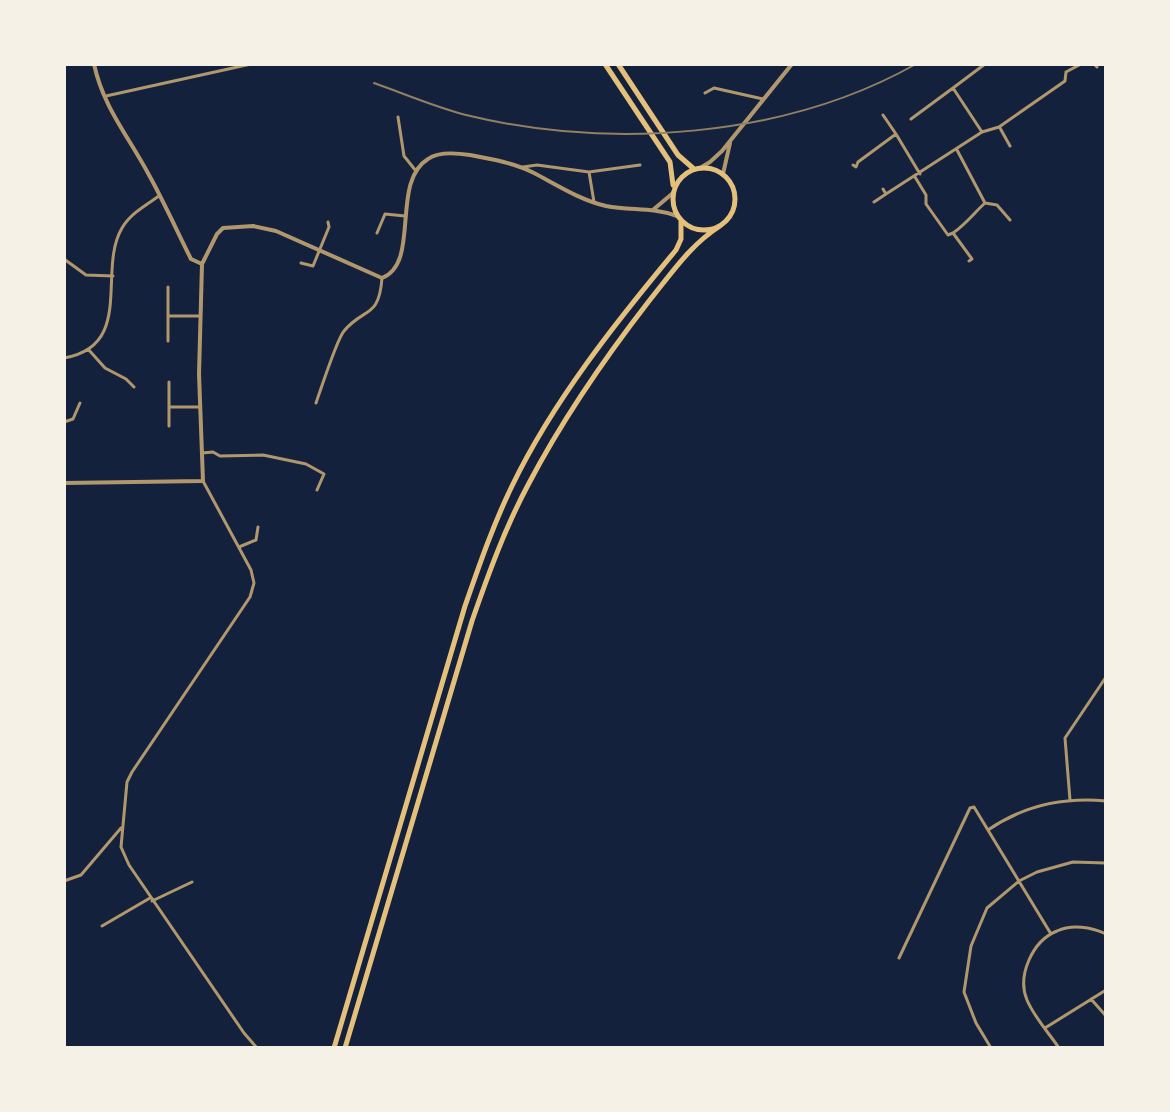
<svg xmlns="http://www.w3.org/2000/svg" width="1170" height="1112" font-family="'Asap Condensed',sans-serif">
  <style>
    .lines { fill: none; stroke-linecap: round; stroke-linejoin: round }
    .minor { stroke: #b1986c; stroke-width: 3 }
    .tertiary { stroke: #b1986c; stroke-width: 4 }
    .trunk { stroke: #e5c07b; stroke-width: 5 }
    .rail { stroke: #918062; stroke-width: 2 }
  </style>
  <rect width="100%" height="100%" fill="#14213d"/>
  <g class="lines">
    <path class="minor" d="M1017 64H1025
      M1094 64 1097 67
      M1066 72 1081 64
      M953 88 985 64
      M705 93 714 88 763 99
      M106 96 251 64
      M398 117 404 156 416 171
      M911 119 953 88 982 132
      M1000 128 1010 146
      M896 134 920 174
      M957 150 985 203
      M853 165 856 167 858 162 896 134 883 115
      M523 167 537 165 589 172 640 165
      M589 172 594 202
      M915 177 926 195V204L948 235 953 233
      M883 189 886 194 982 132 999 127 1065 81 1066 72
      M874 202 886 194
      M985 203 997 205 1010 220
      M377 233 385 214 405 216
      M64 259 86 275 113 276
      M969 261 972 259 953 233C966 224 974 213 985 203
      M301 263 313 266 329 227 328 222
      M168 316H200
      M168 341V287
      M88 349 105 368 126 379 134 387
      M64 358C135 346 97 270 122 228 130 214 146 205 159 196
      M316 403C321 389 337 339 344 331 364 307 379 319 382 278
      M169 407H199
      M64 422 73 419 80 403
      M169 426V382
      M202 453 213 452 220 456 263 455 306 464 324 474 317 490
      M203 481 251 570 254 583 250 597 132 772 127 782 121 847 129 865 244 1033 257 1048
      M239 547 256 540 258 527
      M1070 800 1065 738 1106 677
      M988 830C1023 806 1064 797 1106 801
      M64 881 81 875 121 828
      M152 901 192 882
      M102 926 150 898
      M899 958 970 808 974 807 1051 934
      M1091 999 1106 1016
      M1045 1028 1106 990
      M991 1048 976 1023 964 992 971 946 987 908 1019 881 1037 872 1073 862 1106 863
      M1059 1048C1049 1033 1034 1017 1027 1000 1017 976 1032 941 1057 931 1072 924 1091 927 1106 934"/>
    <path class="tertiary" d="M94 64C103 107 129 137 149 175 164 202 177 231 191 259L202 264
      M700 168 710 162 722 151 792 64
      M723 174 730 143
      M654 209 673 193
      M64 483 203 481 199 374 202 264 217 234 223 228 253 226 276 231 382 278C421 263 390 182 428 159 439 151 457 153 470 155 492 159 514 163 534 173 557 185 580 200 606 206 631 211 652 207 677 216"/>
    <path class="trunk" d="M605 64 670 162 673 185
      M618 64 678 155 694 169
      M673 199a31 31 0 1 1 62 0a31 31 0 1 1-62 0Z
      M334 1048 465 606C479 566 493 525 512 486 553 401 616 322 676 250L681 239V220
      M345 1048 472 621C488 575 505 528 528 485 562 420 604 359 649 301 671 274 690 245 720 226"/>
    <path class="rail" d="M374 83C405 94 435 107 466 115 610 150 785 138 916 64"/>
  </g>
  <rect width="1170" height="1112" fill="none" stroke="#f6f1e7" stroke-width="132"/>
</svg>
